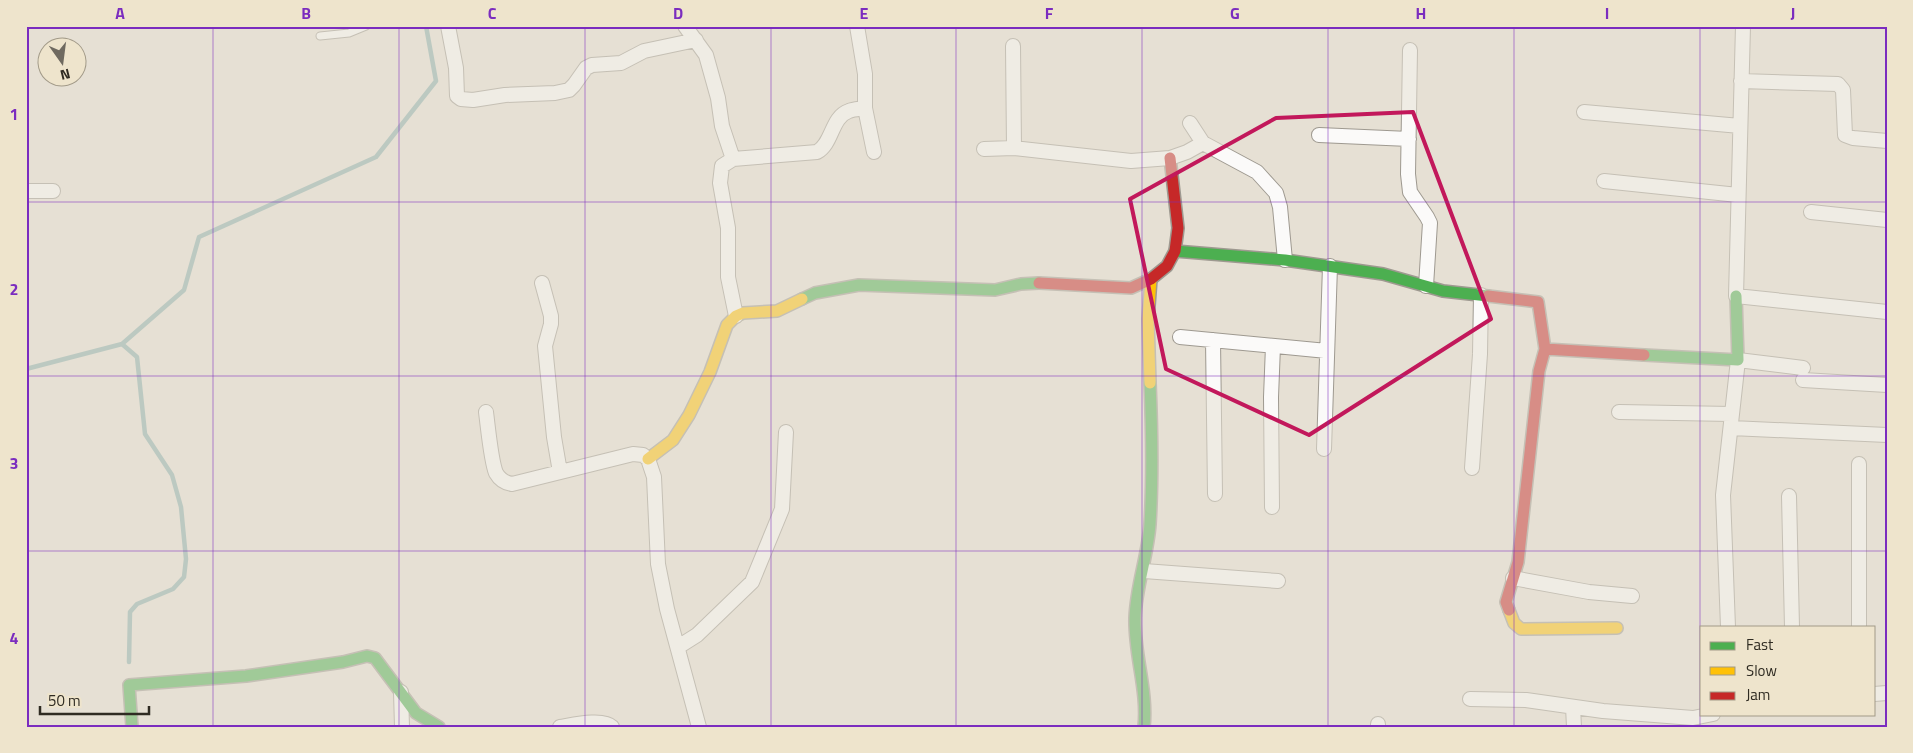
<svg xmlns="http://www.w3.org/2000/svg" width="1913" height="753" font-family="'Titillium Web',sans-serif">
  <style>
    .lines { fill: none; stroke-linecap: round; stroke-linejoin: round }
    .stream { stroke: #8badab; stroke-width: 4.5 }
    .lane-casing { stroke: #9e9990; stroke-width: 9 }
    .street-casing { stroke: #9e9990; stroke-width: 16 }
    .fast-casing { stroke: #9e9990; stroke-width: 14 }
    .slow-casing { stroke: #9e9990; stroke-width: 14 }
    .jam-casing { stroke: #9e9990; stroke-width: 14 }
    .lane { stroke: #fbfaf9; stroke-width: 7 }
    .street { stroke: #fbfaf9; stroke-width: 14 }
    .fast { stroke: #4caf50; stroke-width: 11 }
    .slow { stroke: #ffc107; stroke-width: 11 }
    .jam { stroke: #c62828; stroke-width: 11 }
    .marked { fill: none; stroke: #c2185b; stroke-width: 4; stroke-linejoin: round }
    .grid { fill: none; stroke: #7b2cbf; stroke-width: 1; stroke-opacity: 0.55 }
    .neatline { fill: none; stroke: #7b2cbf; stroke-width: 2 }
    .grid-label { font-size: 16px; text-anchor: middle; font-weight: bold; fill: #7b2cbf }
  </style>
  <rect width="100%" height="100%" fill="#e6e0d4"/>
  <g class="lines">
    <path class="stream" d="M122 344 137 357 145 434 172 475 181 507 186 559 184 577 173 589 137 604 130 612 129 662
      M26 369 122 344 184 290 199 237 376 157 436 81 426 26"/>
    <defs>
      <path id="lane" d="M320 36 349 33 366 26"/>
      <path id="street" d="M448 26 456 68 457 96 461 99 473 100 505 95 555 93 569 90 574 85 586 68 592 65 621 63 644 51 696 40
        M685 26 706 55 718 98 722 126 733 159
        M857 26 865 74V108L874 152
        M1743 26 1736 296 1887 312
        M1013 46 1014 148
        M1410 50 1408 174 1410 192 1427 217 1430 223 1426 286
        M1741 81 1838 84 1843 90 1845 135 1853 138 1887 141
        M1584 112 1740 126
        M1190 123 1203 143 1257 172 1276 193 1280 207 1285 260
        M1319 135 1409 139
        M984 149 1014 148 1131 161 1170 158 1187 152 1203 143
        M1604 181 1738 195
        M26 191H53
        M1811 212 1887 220
        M542 283 551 316V324L545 346 554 437 560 472
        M736 316 728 277V228L720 183 722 166 733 159 817 152C833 143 831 117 849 111 854 109 860 109 865 108
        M1180 337 1327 351
        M1213 340 1215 494
        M1803 380 1887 385
        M486 412C488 427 491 461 496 473 500 480 505 483 512 484L633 454 643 455 648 459 654 477 658 564 667 609 699 727
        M1619 412 1732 414
        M1731 428 1887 435
        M1324 449 1330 266
        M1859 464V627
        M1472 468 1480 354 1481 295
        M1789 496 1792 627
        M1272 507 1271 397 1273 346
        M1144 571 1278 581
        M1513 578 1589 592 1632 596
        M1728 627 1723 495 1738 360 1803 368
        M678 647 697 635 752 582 782 509 786 432
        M401 692 402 727
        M1874 694 1887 693
        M1470 699 1526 700 1603 711 1693 718 1713 714
        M1573 707 1574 727
        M1378 724V727
        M560 727C573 725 603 718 612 727"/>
      <path id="fast" d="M1175 251 1285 260 1383 274 1443 291 1488 296
        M802 299 815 293 859 285 995 290 1021 284 1039 283
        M1644 355 1738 360 1736 296
        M132 727 129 685 246 676 343 662 367 656 375 658 416 713 439 727
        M1144 727C1148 690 1134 655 1135 618 1136 586 1148 555 1150 524 1153 477 1152 430 1150 383"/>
      <path id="slow" d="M1150 383 1148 319 1151 279
        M648 459 673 440 689 415 710 372 727 325 736 316 743 313 777 311 802 299
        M1509 610 1514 623 1521 629 1617 628"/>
      <path id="jam" d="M1039 283 1131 288 1151 279 1167 266 1175 251 1178 228 1170 158
        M1488 296 1538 302 1545 349 1644 355
        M1509 610 1506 602 1518 562 1539 371 1545 349"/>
    </defs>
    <use href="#lane" class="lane-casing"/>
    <use href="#street" class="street-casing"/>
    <use href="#fast" class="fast-casing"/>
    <use href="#slow" class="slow-casing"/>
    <use href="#jam" class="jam-casing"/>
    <use href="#lane" class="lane"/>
    <use href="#street" class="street"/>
    <use href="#fast" class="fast"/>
    <use href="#slow" class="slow"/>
    <use href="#jam" class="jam"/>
  </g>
  <path d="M0 0H1913V753H0ZM1413 112 1491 319 1309 435 1166 369 1130 199 1276 118Z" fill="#e6e0d4" fill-opacity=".55" fill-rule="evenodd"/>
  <path class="marked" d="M1413 112 1491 319 1309 435 1166 369 1130 199 1276 118Z"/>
  <path class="grid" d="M213 26V727M399 26V727M585 26V727M771 26V727M956 26V727M1142 26V727M1328 26V727M1514 26V727M1700 26V727M26 202H1887M26 376H1887M26 551H1887"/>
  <rect width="1913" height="753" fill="none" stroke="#eee4cc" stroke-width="55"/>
  <rect x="1700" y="626" width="175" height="90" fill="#eee4cc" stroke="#a29a88"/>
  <rect x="1710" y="642" width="25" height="8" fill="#4caf50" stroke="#a29a88"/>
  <text x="1746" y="650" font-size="15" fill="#2f2b22">Fast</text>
  <rect x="1710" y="667" width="25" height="8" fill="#ffc107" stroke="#a29a88"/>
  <text x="1746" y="676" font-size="15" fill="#2f2b22">Slow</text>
  <rect x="1710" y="692" width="25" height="8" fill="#c62828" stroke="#a29a88"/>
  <text x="1746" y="700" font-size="15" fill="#2f2b22">Jam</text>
  <g transform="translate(62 62) rotate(166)"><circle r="24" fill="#eee4cc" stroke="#a29a88"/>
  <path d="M0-4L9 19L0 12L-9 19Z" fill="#6f6a60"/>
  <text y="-8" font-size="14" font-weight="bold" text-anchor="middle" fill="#2f2b22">N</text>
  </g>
  <path d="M40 706v8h109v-8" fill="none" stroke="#2f2b22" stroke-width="2.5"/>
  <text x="48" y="706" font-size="15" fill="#2f2b22" stroke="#eee4cc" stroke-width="4" paint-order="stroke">50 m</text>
  <rect x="28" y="28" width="1858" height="698" class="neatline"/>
  <g class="grid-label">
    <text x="120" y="19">A</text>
    <text x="306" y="19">B</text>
    <text x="492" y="19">C</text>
    <text x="678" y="19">D</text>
    <text x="864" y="19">E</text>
    <text x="1049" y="19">F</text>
    <text x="1235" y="19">G</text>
    <text x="1421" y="19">H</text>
    <text x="1607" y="19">I</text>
    <text x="1793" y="19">J</text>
    <text x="14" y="120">1</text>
    <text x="14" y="295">2</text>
    <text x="14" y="469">3</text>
    <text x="14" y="644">4</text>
  </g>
</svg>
